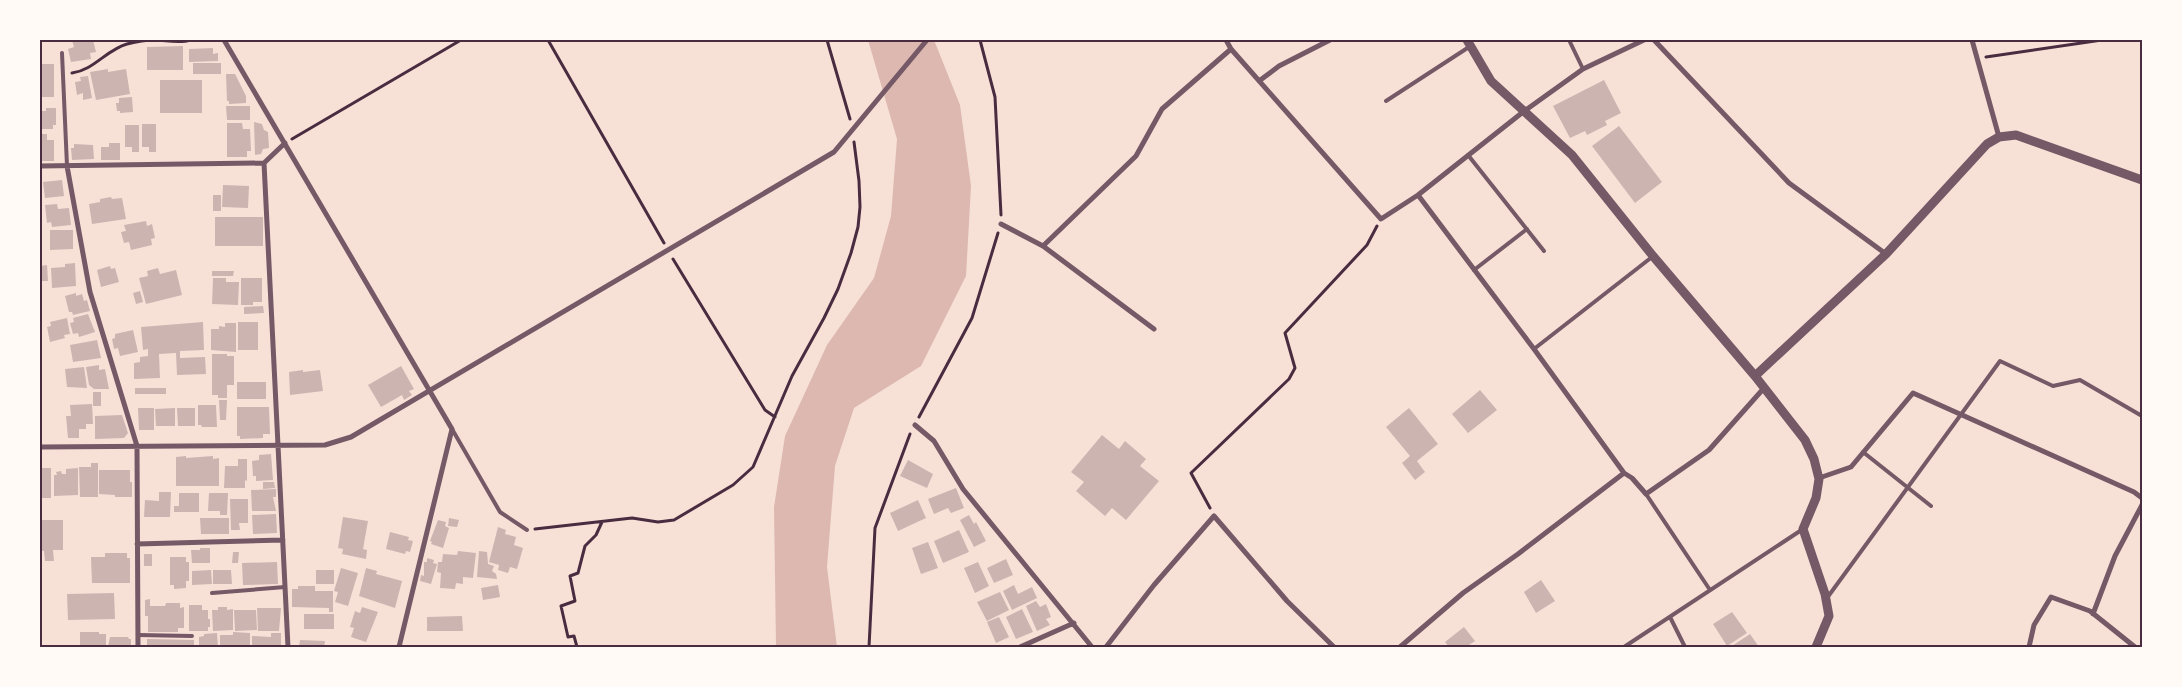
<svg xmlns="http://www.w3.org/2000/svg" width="2182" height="687" font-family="Overpass,sans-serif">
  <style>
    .water { fill: #dcb8b0 }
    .building { fill: #ccb4b1 }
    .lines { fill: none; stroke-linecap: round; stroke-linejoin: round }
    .path { stroke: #4a2c40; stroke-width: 3 }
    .service { stroke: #755966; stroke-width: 4 }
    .minor { stroke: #755966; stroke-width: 5 }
    .tertiary { stroke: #755966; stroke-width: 9 }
    .neatline { fill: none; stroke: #4a2c40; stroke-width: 2 }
  </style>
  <rect width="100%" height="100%" fill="#f7e1d7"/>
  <path class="water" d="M868 40H934L960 105 971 186 966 276 921 366 854 408 835 466 827 567 837 647H776L774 507 785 436 827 345 874 278 891 216 897 139Z"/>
  <path class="building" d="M72 40H93L96 52 90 53 91 59 71 62 68 49 74 47Z
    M183 46V70H147V47Z
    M213 48V54L218 53V61L189 62V49Z
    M193 63H221V74H193Z
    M40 64H54V97H40Z
    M108 69V72L126 69 130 94 96 100 90 72Z
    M226 74H235L246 96V103L229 104V101H227Z
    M88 76 92 98 83 100V93L77 95 75 82 81 81 80 77Z
    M160 80H202V113H160Z
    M1604 80 1621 113 1605 121 1607 125 1587 135 1585 131 1570 138 1553 106Z
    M132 97 133 112 120 113V111H117L116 103H119V98Z
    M226 106H250V120H227Z
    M46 108H56V125H53V129H40V111H46Z
    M254 122 262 124 264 130 268 132 269 148 263 149 261 154 255 155Z
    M227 123H242L243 129H250L251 151H247V157H227Z
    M142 124H156V152H149V147H142Z
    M125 125H139V152H132V147H125Z
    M1619 126 1662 182 1635 203 1592 146Z
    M40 134H47V140H54V161H40Z
    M109 143H120V160H101V147H109Z
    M74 144 93 145 94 159 72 160 71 148H74Z
    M62 180 64 196 45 198 43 182Z
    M223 185 249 186 248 208 222 207Z
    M213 195H221V211H213Z
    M111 197 112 199 122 198 126 219 92 224 89 204 100 202V199Z
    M57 204 58 209 69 208 71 225 52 227 51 222 47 223 45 205Z
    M215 217H263V246H215Z
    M146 221 147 226 152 224 155 238 151 239 152 245 131 250 129 242 124 243 121 232 126 231 124 225Z
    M50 230H73V249L50 250Z
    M75 263 76 286 52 288 51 268 65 267V264Z
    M47 265 48 281H40V266Z
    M110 266 111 269 115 268 119 282 101 287 97 270Z
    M158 268 160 274 176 270 182 295 146 304 139 278 148 276 147 271Z
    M212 271H234L233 276H212Z
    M213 278H226V282H239L238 305 212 304Z
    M241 278H262V302H253V305H241Z
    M140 291 143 302 136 304 133 293Z
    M76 293V296L82 294 84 301 87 300 90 311 73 315 72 312H69L65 296Z
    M263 306 264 313 244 314V307Z
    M88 314 95 332 79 337 78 333 73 334 70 323 74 322 73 318Z
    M67 318 70 334 64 335 65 338 50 342 47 327 51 326 50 322Z
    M203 322 204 350 180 351V358L205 357 206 374 177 375 176 353 159 354 160 378 134 379V363L140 362V357L148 356V349L143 350 141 327Z
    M238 322H258V350H238Z
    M225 323H236V352L211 350V329H219V326L225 327Z
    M133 330 138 352 120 356 118 348 114 349 112 339 115 338V334Z
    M97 340 101 358 73 362 70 345Z
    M212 354H227V356H234V385H227V398H218V395H212Z
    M99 365V370L105 369 109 389H94L89 385 86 367Z
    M401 366 414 389 409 391 412 395 404 400 402 395 381 407 368 385Z
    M84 367 87 388 67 387 65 369Z
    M303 370V372L320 370 323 391 290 395 289 372Z
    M237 382H266V399H237Z
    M135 388H166V394H135Z
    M1480 390 1497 410 1468 433 1452 414Z
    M93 392H101V406H93Z
    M219 400H227L226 420H220Z
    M92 404 93 424H86V429H79V438H68L66 416H71L70 405Z
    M198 405H216L217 427H202L201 425H198Z
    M237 407H269L270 434H263V438L240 439V436H237Z
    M138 408H154V430H139Z
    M175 408V426H156L155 409Z
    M177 408H195V426H178Z
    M1409 408 1438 444 1417 461 1425 472 1415 480 1402 463 1410 456 1386 427Z
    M122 415 128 433 124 438 95 439V416Z
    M1102 435 1119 449 1125 441 1146 459 1140 466 1159 481 1126 520 1112 508 1105 516 1076 491 1084 482 1071 472Z
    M271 454 273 480 256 481V476H253L252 461 259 460V455Z
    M186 456V458L213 456V459L219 458V486H176V457Z
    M238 459H247V481L245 480V488H224L225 466H238Z
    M908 460 933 474 927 488 900 476Z
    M91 463H98V497H80L79 467H91Z
    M40 468H51V498H40Z
    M78 468V495L54 496V475H57L56 472 61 471 62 474H66V469Z
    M99 470H130V482H132V497H115V495L99 494Z
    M263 482H274L275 488 263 489Z
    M956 488 964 508 951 513 948 508 934 514 928 499Z
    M276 489V497H273L276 511H252L251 490Z
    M159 492H171L170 517H144L145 500 159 501Z
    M179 493H199V512H174V506H179Z
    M209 493H228L227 515H220V511H208Z
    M230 499H248V523H239L240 530H231Z
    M918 500 926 518 898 531 890 513Z
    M276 514 277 533 253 534 252 515Z
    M969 515 974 524 976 522 986 541 974 547 960 520Z
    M343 517 368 521 363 549 367 550 366 559 342 554 343 549 338 548Z
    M200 518H229V534H201Z
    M449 518 459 520 457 527 448 526Z
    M40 520H63V550H53L54 561H45L44 551H40Z
    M438 520 446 522 445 526 449 528 443 548 431 544 432 542 430 541Z
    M498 527 506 530 505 534 516 537 514 545 523 548 517 569 510 567 508 573 498 570 499 565 489 562Z
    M959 530 969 552 943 563 934 541Z
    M390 532 409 537 408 540 413 541 410 552 406 551 405 554 386 549Z
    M928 542 938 568 921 574 912 548Z
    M200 548H210V563H192L191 550H200Z
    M458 551 476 553 473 578 463 577V584L456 583 455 589 440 588 441 573 437 572 438 562H442L443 554 457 555Z
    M479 551 487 552 488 564 494 566 492 571 496 574 497 579 477 577Z
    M233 552H239L238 563H232Z
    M105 553H127V558H130V583H92L91 557H105Z
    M144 554H152V566H144Z
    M170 557H186V562H189V581H186V588L174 589V585H170Z
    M427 558 434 560 433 563 437 564 431 584 420 581 421 575 424 576V562H427Z
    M1006 559 1013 575 994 583 987 568Z
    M277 562 278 584 243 585 242 563Z
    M978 562 989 586 975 593 964 568Z
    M341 568 358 573 348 606 335 602 338 592 334 591Z
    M366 568 377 571 376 574 402 581 395 608 359 596Z
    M211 570 212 584 192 585V571Z
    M213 570H231L232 584H213Z
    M316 570H334V584H316Z
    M1541 580 1555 601 1536 613 1524 592Z
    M498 585 500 597 483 600 481 588Z
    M1014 585 1018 594 1032 587 1037 598 1012 610 1003 591Z
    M298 586H315V591H333V612H329V608L292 607V589H298Z
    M1000 592 1009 610 987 621 977 602Z
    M114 593 115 619 68 620 67 594Z
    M150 599V606H165L166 603H180V608L184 607V628H178V632H148V616H145V600Z
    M1036 601 1040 607 1046 604 1051 617 1046 619 1050 625 1037 631 1026 606Z
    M189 605H202V610H208V619H210V627H208V631H189Z
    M218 607H227V610L233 609V630L213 631 212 610H218Z
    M362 607 378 612 366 642 351 637 354 628 350 627 355 611 360 613Z
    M257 608H281L279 631H258Z
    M1022 609 1033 632 1016 639 1006 617Z
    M234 610H256L257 630 235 631Z
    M1732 612 1747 633 1727 646 1713 624Z
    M304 614H334V629H304Z
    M462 616 463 631H427V617Z
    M999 617 1009 637 996 643 987 622Z
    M1464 627 1475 641 1466 647H1449L1445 642Z
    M80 632H99V634H106V647H80Z
    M233 632 250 633V647H220V635H233Z
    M217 633 218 647H199V637L204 636V634Z
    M271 633H281V647H252V636L271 637Z
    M1750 634 1759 647 1732 646Z
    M110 637H128L129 639H131V647H108Z
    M147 639 194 640V647H147Z
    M300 640 325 641 324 647H299Z"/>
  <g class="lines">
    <path class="path" d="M548 40 664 243
      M827 40 850 119
      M980 40 995 97 1001 215
      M1986 57 2102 40
      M72 73C94 70 106 50 127 44 135 42 146 40 154 40 165 40 180 44 190 40
      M292 139 461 40
      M673 259 765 410 775 417
      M919 417 972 318 998 233
      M1210 508 1191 473 1289 379 1295 368 1285 333 1367 245 1377 226
      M535 529 632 518 658 522 674 520 733 485 753 467 792 376 824 318 838 289 851 253 858 227 860 207 859 181 854 142
      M577 647 574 636 568 637 561 606 575 601 570 576 578 573 585 546 596 535 602 522
      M869 647 875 528 910 434"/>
    <path class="service" d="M1569 40 1583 69
      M62 53 67 166
      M1386 101 1469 47
      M1468 155 1544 251
      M1474 270 1527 229
      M1534 349 1652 257
      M452 429 500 512 527 530
      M1863 452 1931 506
      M1646 494 1710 590
      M212 593 285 587
      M1827 598 2000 361 2053 386 2080 380 2142 416
      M1670 617 1685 647
      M138 635 192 636
      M1624 647 1803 529"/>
    <path class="minor" d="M224 40 452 429 399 647
      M1226 40 1231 49 1381 219 1418 195 1523 112 1583 69 1644 40
      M1654 40 1789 183 1886 254
      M1972 40 1999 137
      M1259 81 1279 66 1330 40
      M264 163 288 647
      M40 166 264 163 285 143
      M67 166 90 292 137 446 138 647
      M1418 195 1534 349 1624 473 1632 478 1646 494 1709 450 1764 388
      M1001 224 1043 246 1154 329
      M1043 246 1136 156 1162 109 1231 49
      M915 425 934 441 963 489 1092 647
      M40 447 325 445 351 437 834 152 927 40
      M1819 478 1851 467 1913 393 2134 492 2142 498
      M137 544 283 540
      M2093 614 2115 556 2142 505
      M1020 647 1074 623
      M1106 647 1154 585 1214 516 1287 601 1334 647
      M1400 647 1463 593 1518 554 1624 473
      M2029 647 2034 625 2051 597 2090 611 2135 647"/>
    <path class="tertiary" d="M1467 40 1491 81 1572 155 1653 256 1755 376 1805 440 1814 459 1819 479 1816 498 1803 529 1825 594 1829 616 1816 647
      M1755 376 1886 254 1987 144 1999 137 2016 135 2142 180"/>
  </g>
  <rect width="2182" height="687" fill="none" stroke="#fffaf5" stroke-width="82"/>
  <rect x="41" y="41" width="2100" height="605" class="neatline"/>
</svg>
